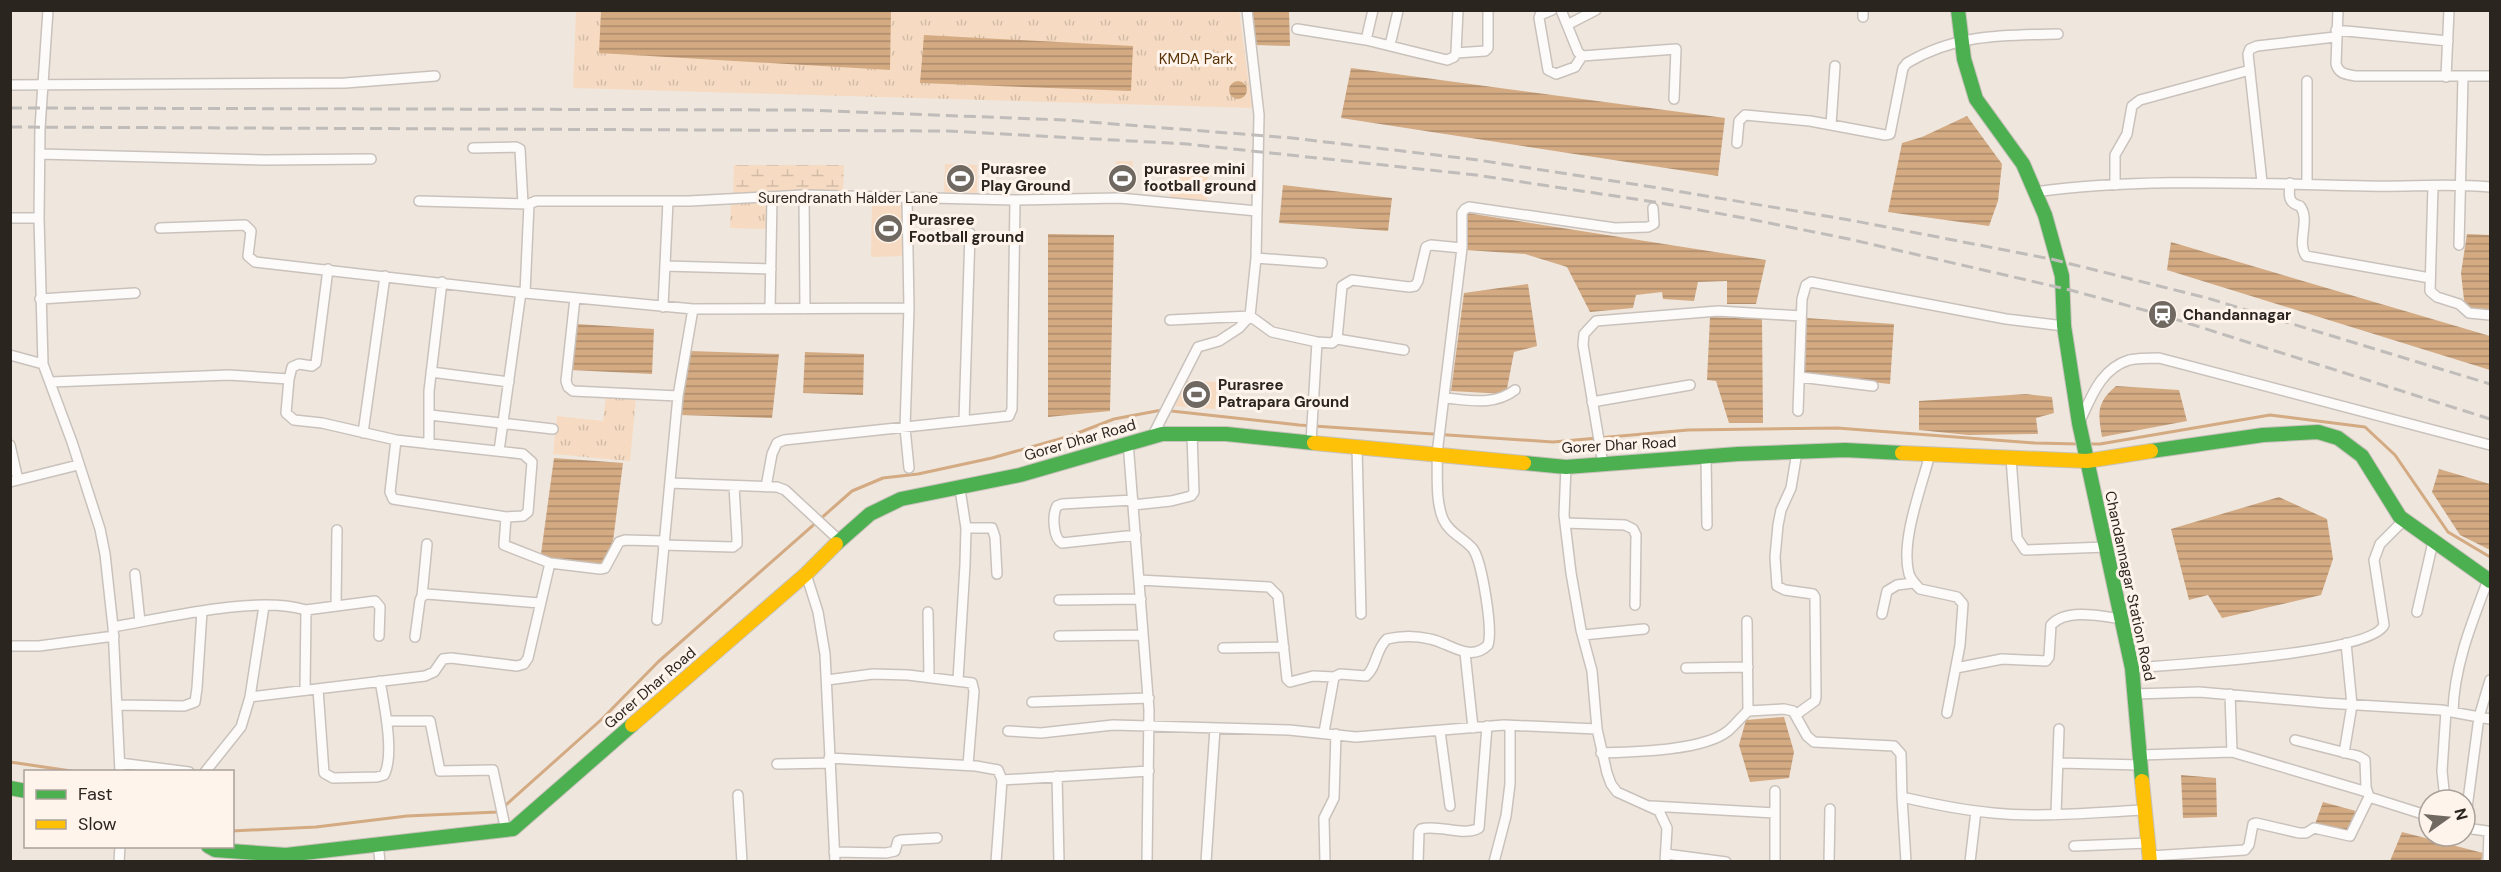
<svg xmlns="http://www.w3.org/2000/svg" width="2501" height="872" font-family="'DM Sans',sans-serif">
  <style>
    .wetland { fill: url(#wetland-marsh) }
    .park { fill: url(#park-tufts) }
    .pitch { fill: #f6dbc2 }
    .water { fill: url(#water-rules) }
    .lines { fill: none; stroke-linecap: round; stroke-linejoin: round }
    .stream { stroke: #d3aa82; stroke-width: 3 }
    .street-casing { stroke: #c9c2bc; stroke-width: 12 }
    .fast-casing { stroke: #c9c2bc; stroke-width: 16 }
    .slow-casing { stroke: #c9c2bc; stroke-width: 16 }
    .street { stroke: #fdfbfa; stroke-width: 9 }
    .fast { stroke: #4caf50; stroke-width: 14 }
    .slow { stroke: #ffc107; stroke-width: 14 }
    .rail { stroke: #bfbcba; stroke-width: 3; stroke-dasharray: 12 6; stroke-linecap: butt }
    .labels { text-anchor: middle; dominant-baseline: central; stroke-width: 6; stroke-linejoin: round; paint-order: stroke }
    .park-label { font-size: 15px; fill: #593408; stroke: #fef4eb }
    .poi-label { font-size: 15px; font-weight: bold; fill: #2b2520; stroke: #fef4eb; text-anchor: start }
    .street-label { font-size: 15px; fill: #2b2520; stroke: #fef4eb }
  </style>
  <defs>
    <pattern id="wetland-marsh" width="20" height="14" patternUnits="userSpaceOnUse" patternTransform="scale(1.5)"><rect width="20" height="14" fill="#f6dbc2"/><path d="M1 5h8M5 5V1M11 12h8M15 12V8" fill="none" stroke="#d3bca6"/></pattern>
    <pattern id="park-tufts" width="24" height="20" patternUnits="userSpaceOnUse" patternTransform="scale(1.5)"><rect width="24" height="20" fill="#f6dbc2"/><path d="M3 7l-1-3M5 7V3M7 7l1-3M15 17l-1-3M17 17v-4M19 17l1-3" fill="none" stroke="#d3bca6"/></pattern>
    <pattern id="water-rules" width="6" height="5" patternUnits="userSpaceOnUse" patternTransform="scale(1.5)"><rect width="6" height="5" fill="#d3aa82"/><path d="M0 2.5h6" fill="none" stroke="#ab8a6a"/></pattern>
  </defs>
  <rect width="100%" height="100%" fill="#efe6dd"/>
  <path class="wetland" d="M734 165H844L843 195 733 197Z"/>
  <path class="park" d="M1239 10 1252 108 573 88 576 11Z
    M1173 165 1208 167 1207 202 1170 200Z
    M767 200V229L730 228 731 202Z
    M606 396 636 398 630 461 553 454 557 416 603 421Z"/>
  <path class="pitch" d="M1116 161H1133L1130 195H1113Z
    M945 164 977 165V193L944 192Z
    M872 200 904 201V256L871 257Z
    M1185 381 1218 382 1215 409 1171 406Z"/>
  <path class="water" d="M601 11H891L890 70 599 53Z
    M1251 11H1289L1290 46 1254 45Z
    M924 35 1133 46 1131 91 920 83Z
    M1351 68 1725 118 1718 176 1341 118Z
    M1229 90a9 9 0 1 1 18 0a9 9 0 1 1-18 0Z
    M1967 116 2002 164 1998 201 1989 226 1888 212 1902 143 1922 137Z
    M1283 185 1392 198 1388 231 1279 223Z
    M1467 213 1766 260 1756 304H1727V281L1698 282 1694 301 1663 299 1662 292 1636 295 1633 308 1590 312 1567 267 1525 254 1466 250Z
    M1048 234 1114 235 1110 411 1048 417Z
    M2467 234 2490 235V310L2465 309 2461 273Z
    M2171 242 2490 336V370L2167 270Z
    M1528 284 1537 346 1514 352 1506 394 1451 391 1464 293Z
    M1710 317 1762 319 1763 423H1729L1716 381 1707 380Z
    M1806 318 1894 324 1890 384 1803 375Z
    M577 324 654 329 652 374 571 370Z
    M690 351 779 354 772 418 681 415Z
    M805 352 864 354 863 395 803 393Z
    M2116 386 2179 390 2187 421 2102 437C2098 413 2096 403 2116 386Z
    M2026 394 2052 397 2054 413 2036 418 2038 434 1968 435 1919 430V401Z
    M554 458 623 463 613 541 602 565 550 560 541 554Z
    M2439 469 2490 484V550L2460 535 2432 492Z
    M2279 497 2327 519 2333 559 2321 595 2222 618 2208 595 2189 600 2171 529Z
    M1784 717 1794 752 1789 778 1750 782 1739 745 1746 720Z
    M2181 775 2216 778 2217 817 2183 818Z
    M2323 802 2356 811 2347 834 2315 824Z
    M2402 832 2483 853 2481 861H2390Z"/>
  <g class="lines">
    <path class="stream" d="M2089 444H2100L2270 415 2365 427 2395 455 2448 532 2490 557
      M10 762 78 772
      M232 831 316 827 407 816 498 812 602 719 658 662 852 491 883 478 918 474 992 458 1070 436 1114 419 1162 410 1299 425 1553 442 1688 430 1837 428 2035 443 2079 444"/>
    <defs>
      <path id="street" d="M48 10 40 128 39 218 43 364 72 442 100 529 105 554 113 627 120 772
        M1552 10 1540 15 1539 18 1548 70 1556 74 1575 67 1582 56
        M1561 10 1578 52 1582 56 1676 49 1674 99
        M1863 10V17
        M2338 10 2336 64C2339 74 2345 74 2355 76H2490
        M1567 25 1596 10
        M1297 29 1366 40 1447 60 1454 57 1456 53 1458 10
        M2336 30 2448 41
        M1366 40 1373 10
        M1390 45 1398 11
        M1456 53 1485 51 1488 48V10
        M2446 77 2449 10
        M2307 81V183
        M10 85 345 83 435 76
        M1831 125 1835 66
        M1737 143 1739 121 1745 115 1810 121 1885 135 1890 134 1903 68 1907 63C1956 34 2003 35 2058 34
        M473 148 516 147 520 149 523 204
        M40 154 265 160 371 159
        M2262 182 2248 54 2250 49 2257 46 2335 37
        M2290 183C2289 194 2287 203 2300 206 2311 220 2296 242 2306 256L2430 278
        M2115 185V155L2127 134 2132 106 2140 100 2250 70
        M2433 186 2430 291 2437 297 2459 304 2469 313 2490 315
        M2035 192C2145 177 2257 184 2367 186 2408 187 2450 183 2490 187
        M804 195 805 309
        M907 198 909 308 905 428 909 468
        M419 201 529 204
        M10 218H39
        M160 228 245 225 251 231 248 256 255 262 525 293 693 309 909 308
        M2459 245 2463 77
        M1256 258 1322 263
        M665 266 771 269
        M525 293 529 204 536 201H689L804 195 1015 200 1119 198 1257 211
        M575 298 566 381 568 387 573 391 678 396
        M40 299 135 293
        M663 307 668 201
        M770 309 772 197
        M1170 320 1250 316 1272 332 1317 342 1311 442
        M1337 339 1404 350
        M1317 342 1332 343 1337 339 1342 286 1352 280 1409 287 1415 286 1418 281 1426 247 1431 245 1462 248V213L1465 209 1469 207 1615 228 1648 227 1654 224 1653 208
        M10 355 43 364
        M431 372 509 382
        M1800 377 1873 386
        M289 379 292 367 299 364 312 366 316 363 328 269
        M51 382 229 375 289 379 286 413 294 420 322 423 396 440 523 454 532 462 528 512 523 516 506 517 504 545 550 563
        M1445 398C1470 400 1494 406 1515 390
        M1592 402 1690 385
        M1798 411 1802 299 1806 285 1811 282 2006 319 2064 326
        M430 415 553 429
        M964 421 970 233
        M2079 423C2091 398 2100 369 2129 360 2138 358 2149 358 2159 358L2490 445
        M363 433 385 276
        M1152 437 1198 347 1219 341 1239 328 1250 316 1256 258 1259 115 1247 10
        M396 440 390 492 393 499 506 517
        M1128 442 1149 710 1147 862
        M429 444V391L442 282
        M10 445 18 480
        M1357 447 1361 614
        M499 451 521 292
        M1930 454C1922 486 1900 541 1909 574 1911 580 1915 584 1920 589L1957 597 1963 604 1960 645 1947 713
        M1706 457 1707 525
        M2011 458 2017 538 2025 550 2106 547
        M1603 464 1583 345 1584 334 1596 321 1718 311 1801 316
        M1566 467 1564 515 1571 573 1581 630 1592 671 1597 729 1607 773 1611 784 1617 792 1659 811 1667 828 1665 862
        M10 482 78 465
        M670 483 777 487 785 490 839 540
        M766 487 772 454 777 443 784 440 1009 416 1012 409 1015 200
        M1133 500 1062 504 1057 506C1052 515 1053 538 1062 543L1136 535
        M1133 505 1171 501 1191 496 1194 492 1192 434
        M1565 523 1625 525 1633 529 1636 535 1635 605
        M966 528H992L995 537 997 574
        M663 545 733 547 737 544V538L734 486
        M135 574 140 622
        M806 574 818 612 825 654 835 862
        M1139 580 1269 587 1278 596 1287 679 1290 682 1313 676 1334 677
        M422 596 427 544
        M1059 600 1141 599
        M336 606 337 530
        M306 610 375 601 380 607 379 636
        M928 612 929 677
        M2417 612 2433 542
        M1882 614 1887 591 1897 585 1913 583
        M657 620 678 396 693 309
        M1747 621 1748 711
        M113 627C165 618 256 595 306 610L305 690
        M1583 635 1644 629
        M1059 636 1143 635
        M415 637 420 600 422 596 427 594 540 603
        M14 646H39L114 636
        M1223 648 1284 647
        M1465 653 1473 728
        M1686 668 1748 667
        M1956 668 2002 659 2046 661 2049 657 2051 625C2066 608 2101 616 2122 619
        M2132 668C2170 665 2371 654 2384 625L2374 560 2380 544 2404 520
        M827 680 873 674 908 675 972 683 974 691 968 765
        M958 680 965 565 966 528 960 489
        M318 689 324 773 333 778 377 777 384 775C395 755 384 704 380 681
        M2135 694 2199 692 2325 703 2441 710 2490 719
        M2230 694 2232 752 2367 792
        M250 697 264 606
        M1032 702 1149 698
        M117 705 184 706 195 702 197 688 202 611
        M2453 712C2454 666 2472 622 2488 580
        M1797 714 1815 701 1816 697 1815 597 1813 594 1785 590 1777 586 1775 557 1778 525 1781 510 1791 488 1797 452
        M387 721H430L440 771 493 770 506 831
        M1008 731 1041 733 1113 725 1289 730 1356 737 1504 725 1597 729
        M1440 731 1450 806
        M1324 732 1334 677 1340 674 1366 676C1377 667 1375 650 1387 639 1400 636 1417 636 1430 639 1450 643 1470 663 1488 645 1493 629 1482 562 1473 549 1464 538 1449 533 1443 519 1435 500 1438 474 1437 454L1462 248
        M2295 740 2358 756 2365 760 2366 787 2369 797 2429 816
        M1601 753C1633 752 1703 751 1728 731 1735 725 1741 717 1748 711L1784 709 1793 711 1807 736 1814 742 1894 746 1901 754 1902 797C1932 804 1962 810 1993 813 2043 818 2095 812 2145 810
        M2344 753 2352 705 2346 643
        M2140 755 2232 752
        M829 758 976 766 998 770 1002 780 996 862
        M120 763 189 772
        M2059 763 2141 765
        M777 764 829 763
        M205 772 241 727 250 697 425 676 434 672 443 659 451 658 517 666 524 664 528 658 550 563 600 569 605 568 619 542 625 540 663 541
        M1057 776 1059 862
        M1002 780 1149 771
        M1775 791V862
        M738 795 742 862
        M1902 797 1906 862
        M2445 800 2442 771 2446 711
        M1651 806 1775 813
        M2056 814 2059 729
        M2465 823 2479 717 2490 680
        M2465 828 2487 831 2489 833 2488 862
        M378 844 380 862
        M2074 846 2148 843
        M834 852 886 853 895 851 898 841 901 840 937 838
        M1666 854 1726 862
        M2150 856 2245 850 2249 845 2253 824 2256 823 2299 833H2306L2314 828 2350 836 2369 797
        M119 862 120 846
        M1206 862 1215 728
        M1325 862 1324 818 1334 798 1336 734
        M1418 862 1419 832 1421 829C1439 824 1463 837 1479 828L1487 726
        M1494 862 1506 816 1510 784V726
        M1829 862 1830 809
        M1970 862 1976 811"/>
      <path id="fast" d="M1958 10 1964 59 1976 99 2023 164 2045 215 2062 276 2064 326 2079 423 2132 668 2142 781
        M2151 451 2263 435 2318 432 2338 438 2362 456 2400 517 2490 581
        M1524 463 1566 467 1738 454 1845 450 1902 453
        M836 544 870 514 901 499 1020 475 1162 434H1226L1314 443
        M10 788 26 791
        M208 846 215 850 286 855 513 829 632 725"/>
      <path id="slow" d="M1314 443 1524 463
        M1902 453 2087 461 2151 451
        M632 725 806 574 836 544
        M2142 781 2150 862"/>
    </defs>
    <use href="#street" class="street-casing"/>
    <use href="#fast" class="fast-casing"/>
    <use href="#slow" class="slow-casing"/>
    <use href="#street" class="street"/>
    <use href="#fast" class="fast"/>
    <use href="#slow" class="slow"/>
    <path class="rail" d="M10 108 805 110 1064 120 1292 138 1478 160 1665 189 1855 221 2051 259 2207 298 2490 384
      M10 127 948 131 1187 144 1476 175 1661 203 1744 218 1849 239 2070 290 2162 315 2490 419"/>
  </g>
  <defs>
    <symbol id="stadium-disc" viewBox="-11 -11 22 22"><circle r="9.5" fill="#706962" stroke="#fef4eb"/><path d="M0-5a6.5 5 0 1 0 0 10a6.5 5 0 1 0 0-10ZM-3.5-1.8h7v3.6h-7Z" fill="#fff"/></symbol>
    <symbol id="station-disc" viewBox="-11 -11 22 22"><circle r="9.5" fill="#706962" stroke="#fef4eb"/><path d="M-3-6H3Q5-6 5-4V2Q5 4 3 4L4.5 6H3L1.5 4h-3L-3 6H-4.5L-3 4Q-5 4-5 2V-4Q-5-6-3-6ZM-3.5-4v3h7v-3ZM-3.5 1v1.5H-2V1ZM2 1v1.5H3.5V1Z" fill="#fff"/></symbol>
  </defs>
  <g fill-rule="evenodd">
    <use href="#stadium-disc" x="944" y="162" width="33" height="33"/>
    <use href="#stadium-disc" x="1106" y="162" width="33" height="33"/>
    <use href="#stadium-disc" x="872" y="212" width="33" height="33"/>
    <use href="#station-disc" x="2146" y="298" width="33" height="33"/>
    <use href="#stadium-disc" x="1180" y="378" width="33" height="33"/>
  </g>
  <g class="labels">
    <g class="park-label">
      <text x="1196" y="59">KMDA Park</text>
    </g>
    <g class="poi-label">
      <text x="981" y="169">Purasree<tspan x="981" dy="17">Play Ground</tspan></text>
      <text x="1144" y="169">purasree mini<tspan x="1144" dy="17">football ground</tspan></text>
      <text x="909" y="220">Purasree<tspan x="909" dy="17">Football ground</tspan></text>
      <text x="2183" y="315">Chandannagar</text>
      <text x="1218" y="385">Purasree<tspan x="1218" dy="17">Patrapara Ground</tspan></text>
    </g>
    <g class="street-label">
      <text x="848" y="198">Surendranath Halder Lane</text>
      <text transform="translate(1080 440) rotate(-16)">Gorer Dhar Road</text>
      <text transform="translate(1619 445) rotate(-3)">Gorer Dhar Road</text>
      <text transform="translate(2130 586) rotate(78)">Chandannagar Station Road</text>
      <text transform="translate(650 688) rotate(-41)">Gorer Dhar Road</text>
    </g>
  </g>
  <rect width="2501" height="872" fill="none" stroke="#2b2520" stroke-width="24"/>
  <rect x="24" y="770" width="210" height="78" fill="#fef4eb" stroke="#aaa19a" stroke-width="1.5"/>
  <rect x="36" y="790" width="30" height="9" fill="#4caf50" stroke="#aaa19a" stroke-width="1.5"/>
  <text x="78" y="800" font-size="18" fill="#2b2520">Fast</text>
  <rect x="36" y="820" width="30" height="9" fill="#ffc107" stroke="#aaa19a" stroke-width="1.5"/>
  <text x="78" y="830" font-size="18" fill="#2b2520">Slow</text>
  <g transform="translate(2447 818) rotate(75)"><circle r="28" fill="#fef4eb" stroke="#aaa19a" stroke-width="1.5"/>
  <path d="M0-4.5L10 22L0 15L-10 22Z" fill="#706962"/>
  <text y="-9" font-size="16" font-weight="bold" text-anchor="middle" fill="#2b2520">N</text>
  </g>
</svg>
